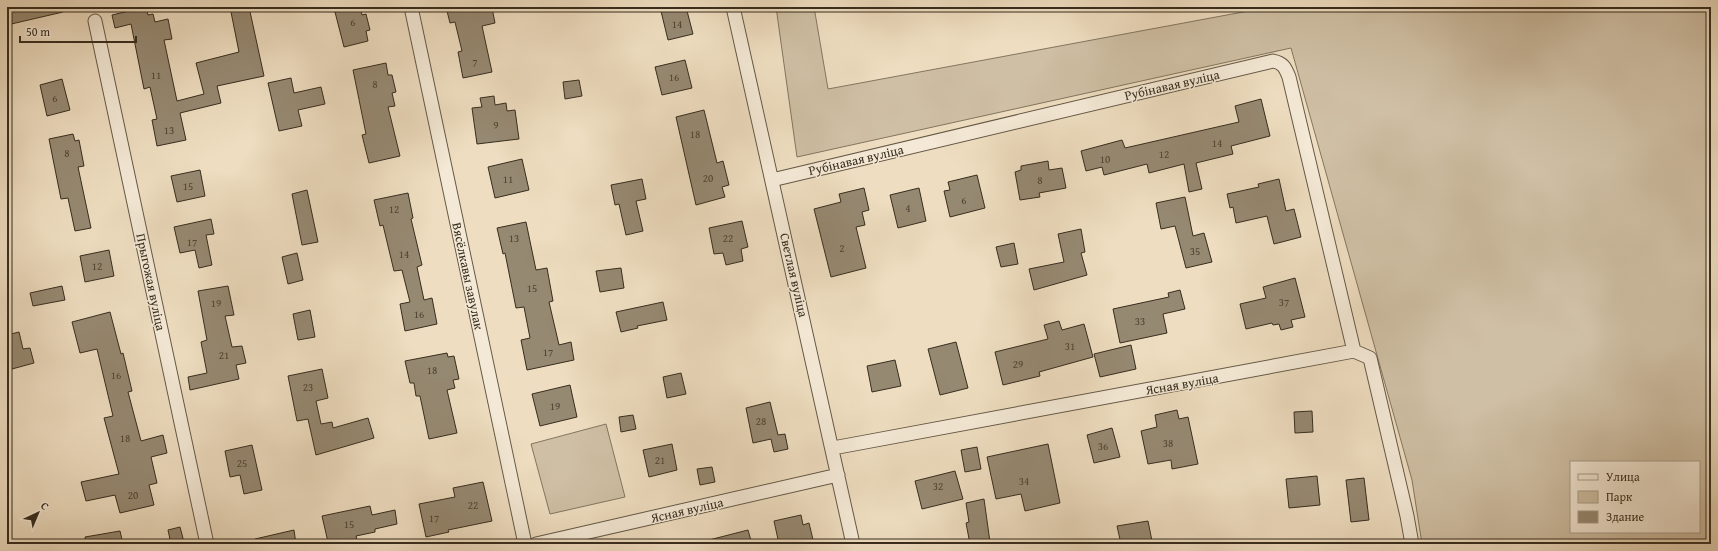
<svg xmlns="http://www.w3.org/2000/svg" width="1718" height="551" font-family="'Gentium Book Plus',serif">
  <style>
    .green { fill: #cfbfa4; stroke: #837661; fill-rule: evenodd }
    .building { fill: #968972; stroke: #372d1e }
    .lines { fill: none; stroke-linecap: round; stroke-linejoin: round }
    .street-casing { stroke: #655946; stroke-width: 15 }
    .street { stroke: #f4e9d6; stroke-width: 13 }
    .labels { text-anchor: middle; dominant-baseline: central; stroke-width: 3; stroke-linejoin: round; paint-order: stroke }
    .number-label { font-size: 11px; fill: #4f4433 }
    .street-label { font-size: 13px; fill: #372d1e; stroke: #f4e9d6 }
  </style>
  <rect width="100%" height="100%" fill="#eeddc0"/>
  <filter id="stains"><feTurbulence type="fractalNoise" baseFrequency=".005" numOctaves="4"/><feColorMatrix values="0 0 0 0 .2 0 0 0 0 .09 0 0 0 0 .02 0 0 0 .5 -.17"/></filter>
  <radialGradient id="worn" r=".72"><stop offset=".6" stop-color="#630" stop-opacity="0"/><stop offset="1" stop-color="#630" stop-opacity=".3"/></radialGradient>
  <path class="green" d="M776 7H814L828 89 1270 7H1711V544H1422L1412 480 1291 48 797 157ZM1571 462H1699V532H1571Z
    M606 424 625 497 550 514 531 444Z"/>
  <path class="building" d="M7 7H62L63 12 7 25Z
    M146 7 148 15 153 14 155 22 168 19 172 39 164 40 177 101 204 94 196 63 239 52 230 7H249L264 76 217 86 221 103 180 113 186 140 157 146 152 120 157 119 150 87 144 89 131 24 115 28 112 15Z
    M355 7H360L362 15 366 14 370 30 366 31 368 41 344 47 335 12Z
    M446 7H482L483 10 492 8 495 23 482 26 492 72 463 78 458 52 462 51 455 22 450 23Z
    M660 7H686L693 34 668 40Z
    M685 60 692 88 662 95 655 67Z
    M386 63 388 75H392L396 92 392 93 395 106 388 107 400 156 369 163 362 135 366 134 353 70Z
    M291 78 294 93 321 87 325 104 298 110 302 126 279 131 268 83Z
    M62 79 70 110 47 116 40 85Z
    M579 80 582 96 565 99 563 82Z
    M494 96 495 105 506 103 507 111 515 110 519 139 477 144 472 108 482 107 480 98Z
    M1261 99 1270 136 1231 146 1233 154 1196 163 1202 189 1189 192 1184 164 1149 173 1147 164 1104 175 1102 167 1086 171 1081 151 1122 140 1125 148 1239 122 1235 106Z
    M704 110 717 163 723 161 729 185 722 187 725 197 696 205 676 117Z
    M73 134 75 141 79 140 84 166 78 167 91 228 75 231 68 198 61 199 49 139Z
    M522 159 529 190 495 198 488 167Z
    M1048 161 1049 170 1062 168 1066 188 1039 193 1040 197 1020 200 1015 172 1021 170V166Z
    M200 170 205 196 177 202 171 176Z
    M977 175 985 208 950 217 944 191 950 190 948 182Z
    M642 179 646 199 636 201 643 231 626 235 619 204 615 205 611 185Z
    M1279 179 1286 211 1294 209 1301 237 1274 244 1267 216 1236 223 1233 207 1230 208 1227 194 1259 187 1258 184Z
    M864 188 869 210 862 212 865 225 856 227 866 268 831 277 814 209 841 202 839 194Z
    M919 188 926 221 898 228 890 195Z
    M307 190 318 242 302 245 292 194Z
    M408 193 413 218 411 219 422 265 417 267 424 300 432 298 437 324 405 331 400 304 410 302 402 270 394 271 383 225 380 226 374 200Z
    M1185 197 1193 236 1204 233 1212 262 1186 268 1175 226 1161 229 1156 203Z
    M211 219 214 234 206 235 212 265 199 268 195 250 180 253 174 227Z
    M742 221 748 247 741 249 743 261 726 265 723 253 714 254 709 228Z
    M526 222 536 270 547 268 553 301 549 302 559 345 571 342 574 360 527 370 521 340 530 338 524 307 516 308 505 253 503 254 497 228Z
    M1081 229 1085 252 1081 253 1087 275 1034 290 1029 269 1064 262 1058 234Z
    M1014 243 1018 264 1001 267 996 247Z
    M109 250 114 276 85 282 80 256Z
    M297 253 303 280 288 284 282 257Z
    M621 268 624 288 600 292 596 271Z
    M1295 278 1305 317 1291 320 1293 327 1281 330 1279 324 1273 325 1272 323 1246 329 1240 304 1266 298 1263 287Z
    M62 286 65 300 33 306 30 293Z
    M228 286 234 315 225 316 232 347 242 346 246 363 236 365 239 379 190 390 188 377 207 373 201 342 207 340 198 291Z
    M1180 290 1185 309 1163 314 1167 333 1120 343 1113 309 1169 297 1168 293Z
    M663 302 667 320 637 326 638 328 621 332 616 312Z
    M310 310 315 337 298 340 293 314Z
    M110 312 121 354 123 353 132 391 128 392 141 441 163 435 167 453 151 457 157 483 149 485 154 505 120 513 115 495 86 501 81 482 119 474 104 418 113 416 97 349 80 353 72 322Z
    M1059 321 1062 330 1084 324 1093 357 1039 372 1040 376 1003 385 995 352 1048 339 1044 325Z
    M19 332 23 349 30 348 34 363 12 369 7 350V335Z
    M956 342 968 388 940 395 928 349Z
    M1131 345 1136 369 1100 377 1094 354Z
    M447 353 448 357 454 356 459 379 453 380 455 388 447 390 457 433 429 439 420 396H416L414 383H410L405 361Z
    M895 360 901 386 872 392 867 366Z
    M322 369 328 398 316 401 321 424 332 422 333 428 368 418 374 438 316 455 308 419 297 421 288 376Z
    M681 373 686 394 667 398 663 377Z
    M570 385 577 417 540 426 532 394Z
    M770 402 778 435 785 434 788 449 774 452 771 439 753 443 746 408Z
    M1177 410 1179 419 1188 417 1198 464 1172 469 1171 460 1148 464 1141 431 1157 427 1155 415Z
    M1312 411 1313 432 1295 433 1294 412Z
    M633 415 636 429 621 432 619 417Z
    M1112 428 1120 457 1094 463 1087 435Z
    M672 444 677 470 649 477 643 450Z
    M1048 444 1060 503 1025 511 1021 494 996 499 987 457Z
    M252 445 262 490 244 494 240 475 230 477 225 451Z
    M977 447 981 469 965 472 961 450Z
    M712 467 715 482 700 485 697 469Z
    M955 471 963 499 922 509 915 481Z
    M1317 476 1320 505 1289 508 1286 479Z
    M1364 478 1369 520 1351 522 1346 480Z
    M483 482 492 521 448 530 449 532 426 537 419 504 455 497 453 488Z
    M984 499 990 542 970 544 966 523 969 522 966 503Z
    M370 506 372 515 395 510 397 524 375 529V532L356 536 358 544H336L335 540 328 542 322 516Z
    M801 515 803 525 809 523 814 544H779L774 521Z
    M1148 521 1152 541 1134 544H1121L1117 526Z
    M180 527 184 542 171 544 168 530Z
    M294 530 296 544H255V539Z
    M748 530 752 544H710L709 540Z
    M120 531 123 544H86L85 537Z"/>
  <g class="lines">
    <defs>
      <path id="street" d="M411 7 525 544
        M733 7 853 544
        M95 21 207 544
        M772 180 1273 61C1283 63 1285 67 1289 77L1354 351
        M833 448 1354 351 1370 358 1407 516 1412 544
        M536 544 838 475"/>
    </defs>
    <use href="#street" class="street-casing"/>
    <use href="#street" class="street"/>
  </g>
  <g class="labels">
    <g class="number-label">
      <text x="353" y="22">6</text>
      <text x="677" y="24">14</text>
      <text x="475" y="62">7</text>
      <text x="156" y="75">11</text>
      <text x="674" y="77">16</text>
      <text x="375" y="84">8</text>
      <text x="55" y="98">6</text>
      <text x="496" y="125">9</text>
      <text x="169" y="130">13</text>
      <text x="695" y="134">18</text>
      <text x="1217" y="143">14</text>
      <text x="67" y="153">8</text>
      <text x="1164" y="154">12</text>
      <text x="1105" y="159">10</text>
      <text x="708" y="178">20</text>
      <text x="508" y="179">11</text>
      <text x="1040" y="180">8</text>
      <text x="188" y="186">15</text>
      <text x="964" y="200">6</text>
      <text x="908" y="208">4</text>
      <text x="394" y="209">12</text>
      <text x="514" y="238">13</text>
      <text x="728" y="238">22</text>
      <text x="192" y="242">17</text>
      <text x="842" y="248">2</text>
      <text x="1195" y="251">35</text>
      <text x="404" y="254">14</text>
      <text x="97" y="266">12</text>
      <text x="532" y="288">15</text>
      <text x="1284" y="302">37</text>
      <text x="216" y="303">19</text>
      <text x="419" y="314">16</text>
      <text x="1140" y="321">33</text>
      <text x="1070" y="346">31</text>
      <text x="548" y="352">17</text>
      <text x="224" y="355">21</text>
      <text x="1018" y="364">29</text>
      <text x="432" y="370">18</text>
      <text x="116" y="375">16</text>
      <text x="308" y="387">23</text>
      <text x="555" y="406">19</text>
      <text x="761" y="421">28</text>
      <text x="125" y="438">18</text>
      <text x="1168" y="443">38</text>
      <text x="1103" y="446">36</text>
      <text x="660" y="460">21</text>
      <text x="242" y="463">25</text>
      <text x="1024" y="481">34</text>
      <text x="938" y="486">32</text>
      <text x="133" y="495">20</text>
      <text x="473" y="505">22</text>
      <text x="434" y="518">17</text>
      <text x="349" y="524">15</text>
    </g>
    <g class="street-label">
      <text transform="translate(1172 85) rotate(-13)">Рубінавая вуліца</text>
      <text transform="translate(856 160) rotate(-13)">Рубінавая вуліца</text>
      <text transform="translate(794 275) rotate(77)">Светлая вуліца</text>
      <text transform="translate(468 276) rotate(78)">Вясёлкавы завулак</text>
      <text transform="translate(151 282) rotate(78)">Прыгожая вуліца</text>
      <text transform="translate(1182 384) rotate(-10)">Ясная вуліца</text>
      <text transform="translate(687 510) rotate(-13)">Ясная вуліца</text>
    </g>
  </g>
  <rect width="1718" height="551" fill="none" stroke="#eeddc0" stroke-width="24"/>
  <rect x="8" y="8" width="1702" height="535" fill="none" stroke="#372d1e" stroke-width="2"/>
  <rect x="12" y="12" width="1694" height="527" fill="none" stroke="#372d1e"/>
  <rect x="1570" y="461" width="130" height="72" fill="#f4e9d6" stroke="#a89e8c"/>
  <rect x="1578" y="474" width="20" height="6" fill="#f4e9d6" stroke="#a89e8c"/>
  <text x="1606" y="481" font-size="12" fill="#372d1e">Улица</text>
  <rect x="1578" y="491" width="20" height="12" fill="#cfbfa4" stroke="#a89e8c"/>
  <text x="1606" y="501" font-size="12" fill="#372d1e">Парк</text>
  <rect x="1578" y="511" width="20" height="12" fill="#968972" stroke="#a89e8c"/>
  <text x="1606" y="521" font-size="12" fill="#372d1e">Здание</text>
  <g transform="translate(38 513) rotate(44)" stroke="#f4e9d6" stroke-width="3" paint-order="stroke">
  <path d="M0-3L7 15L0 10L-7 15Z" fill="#372d1e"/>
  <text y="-6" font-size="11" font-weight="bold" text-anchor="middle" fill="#372d1e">С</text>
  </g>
  <path d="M20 36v6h116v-6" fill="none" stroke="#372d1e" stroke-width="2"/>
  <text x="26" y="36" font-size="12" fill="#372d1e" stroke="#f4e9d6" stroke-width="3" paint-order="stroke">50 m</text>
  <rect width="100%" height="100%" filter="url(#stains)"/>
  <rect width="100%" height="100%" fill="url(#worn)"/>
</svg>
